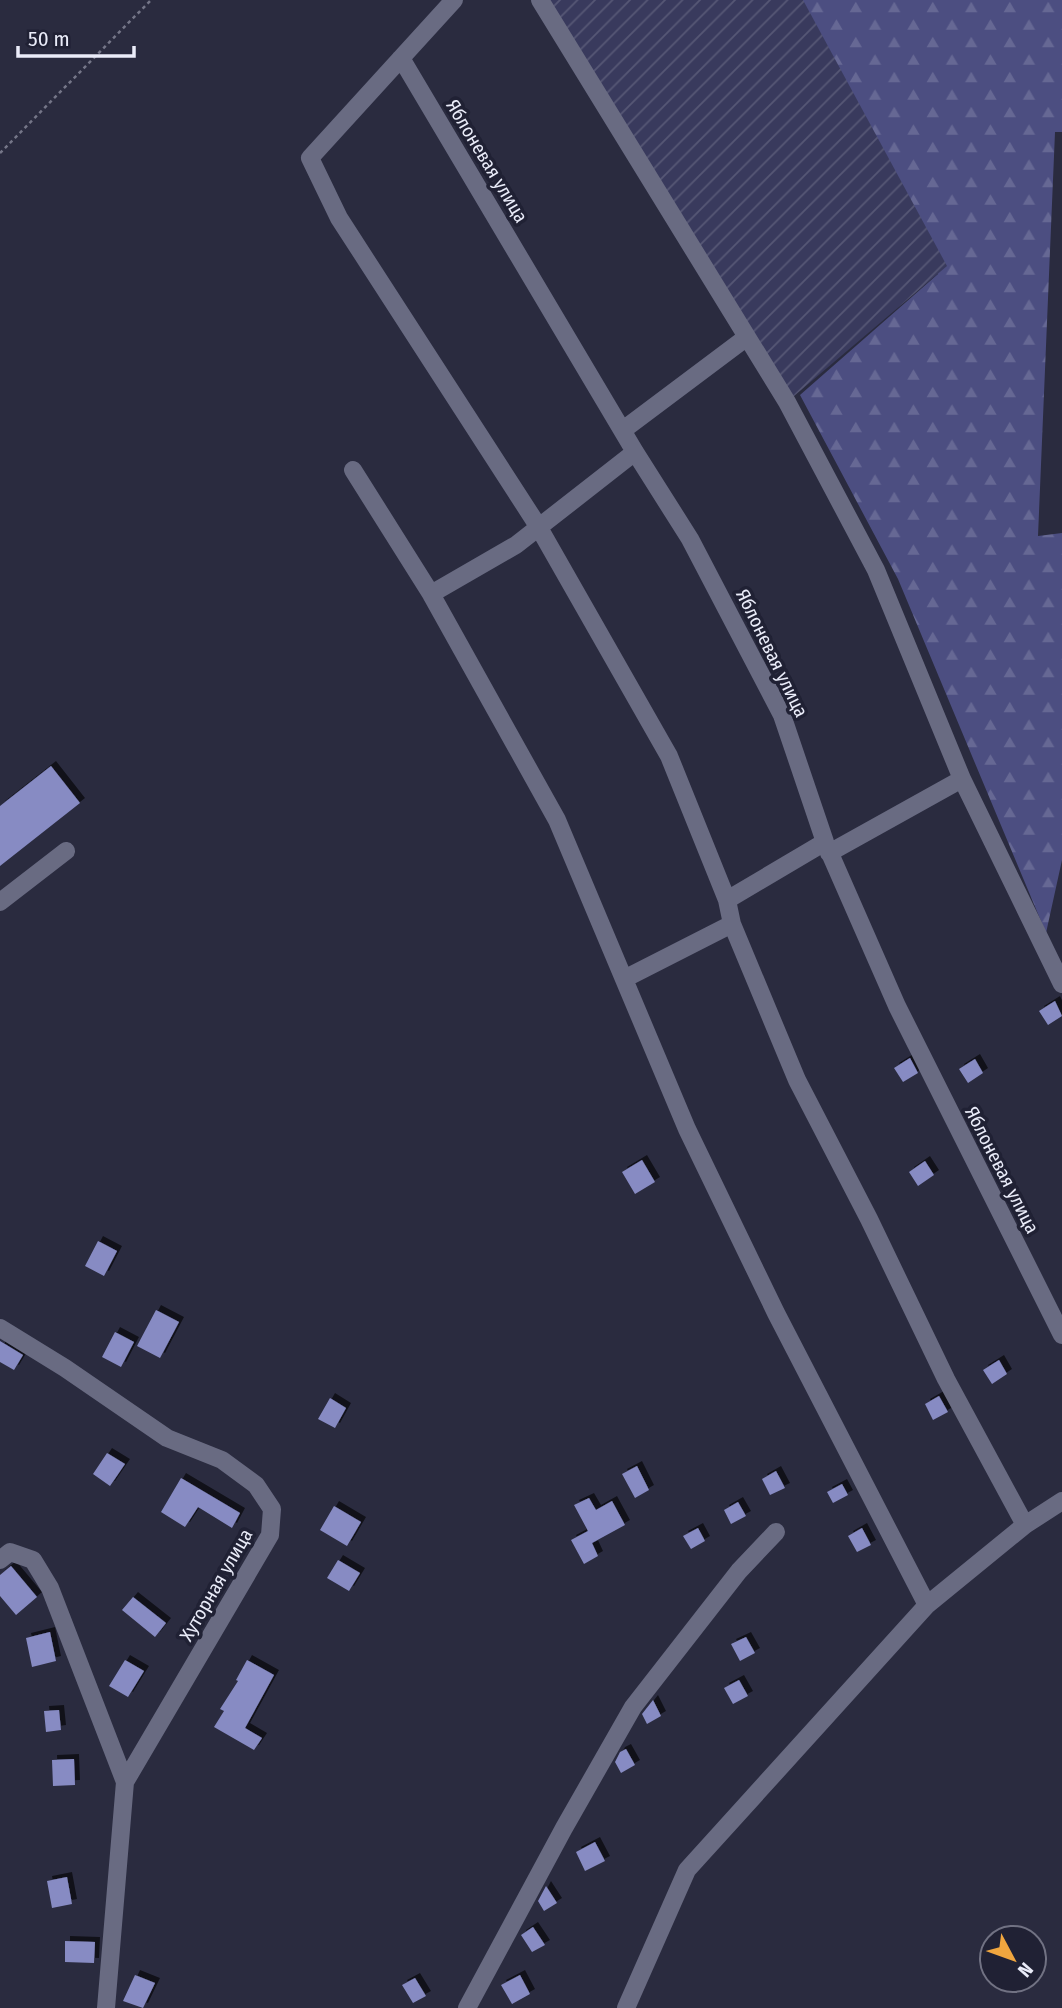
<svg xmlns="http://www.w3.org/2000/svg" width="1062" height="2008" font-family="'Fira Sans Condensed',sans-serif">
  <style>
    .forest { fill: url(#forest-firs) }
    .garden { fill: url(#garden-furrows) }
    .building { fill: #878bc3; filter: url(#shadow) }
    .lines { fill: none; stroke-linecap: round; stroke-linejoin: round }
    .path { stroke: #757688; stroke-width: 2.5; stroke-dasharray: 3.5 3.5; stroke-linecap: butt }
    .minor { stroke: #696b82; stroke-width: 18 }
    .labels { text-anchor: middle; dominant-baseline: central; stroke-width: 7; stroke-linejoin: round; paint-order: stroke }
    .street-label { font-size: 19px; fill: #eaecf9; stroke: #202134 }
  </style>
  <defs>
    <pattern id="forest-firs" width="22" height="20" patternUnits="userSpaceOnUse" patternTransform="scale(1.75)"><rect width="22" height="20" fill="#4c4e81"/><path d="M5 1l3.5 6h-7zM16 11l3.5 6h-7z" fill="#666894"/></pattern>
    <pattern id="garden-furrows" width="10" height="10" patternUnits="userSpaceOnUse" patternTransform="scale(1.75)"><rect width="10" height="10" fill="#393a5d"/><path d="M-1 1l2-2M0 10L10 0M9 11l2-2" fill="none" stroke="#565775"/></pattern>
    <filter id="shadow"><feDropShadow dx="5" dy="-5" stdDeviation="0" flood-color="#0009"/></filter>
  </defs>
  <rect width="100%" height="100%" fill="#2a2b3f"/>
  <path class="forest" d="M742 0H1062V132H1055L1038 536 1062 533V860L1046 933 898 579 800 395 938 274 844 111Z"/>
  <path class="garden" d="M540 0H803L947 266 787 402Z"/>
  <path class="building" d="M51 766 80 803 0 866V806Z
    M1055 1001 1062 1016 1048 1025 1039 1011Z
    M910 1058 918 1073 903 1082 894 1068Z
    M975 1059 983 1073 968 1083 959 1069Z
    M642 1160 655 1182 635 1194 622 1172Z
    M925 1161 934 1175 918 1186 909 1172Z
    M98 1241 117 1251 104 1276 85 1266Z
    M156 1310 179 1322 160 1358 137 1346Z
    M115 1332 134 1342 121 1367 102 1357Z
    M0 1341 23 1355 14 1370 0 1362Z
    M999 1360 1007 1374 992 1384 983 1370Z
    M939 1396 948 1412 933 1420 925 1404Z
    M330 1398 346 1408 335 1428 318 1419Z
    M107 1453 125 1464 110 1486 93 1474Z
    M637 1466 649 1490 635 1498 622 1474Z
    M776 1471 785 1488 770 1495 762 1479Z
    M181 1478 240 1513 232 1528 198 1507 185 1527 161 1512Z
    M842 1484 848 1495 833 1503 827 1492Z
    M589 1498 596 1510 612 1501 625 1525 592 1543 598 1556 584 1564 571 1540 588 1531 574 1505Z
    M738 1502 746 1516 731 1524 724 1510Z
    M334 1506 361 1522 347 1546 320 1530Z
    M698 1528 705 1541 691 1549 683 1536Z
    M862 1528 871 1545 857 1552 848 1536Z
    M338 1560 360 1573 349 1591 327 1578Z
    M11 1566 37 1597 16 1615 0 1596V1575Z
    M133 1597 166 1623 155 1637 122 1610Z
    M50 1632 56 1661 32 1667 26 1638Z
    M746 1637 755 1653 740 1661 731 1644Z
    M125 1660 144 1671 128 1697 109 1686Z
    M247 1660 274 1675 245 1728 262 1738 254 1750 214 1727 224 1711 220 1709 238 1681 236 1680Z
    M739 1680 748 1696 733 1704 724 1688Z
    M653 1700 661 1716 647 1724 642 1714Z
    M59 1710 61 1730 46 1732 44 1711Z
    M626 1749 635 1765 621 1773 615 1762 620 1752Z
    M74 1759 75 1785 53 1786 52 1760Z
    M595 1842 605 1861 585 1871 576 1852Z
    M67 1877 72 1904 52 1908 47 1881Z
    M546 1886 557 1903 544 1911 538 1901Z
    M533 1927 545 1945 532 1952 521 1935Z
    M65 1941 95 1942 94 1963 65 1962Z
    M135 1975 155 1983 143 2008 123 2001Z
    M520 1975 530 1994 512 2004 501 1985Z
    M415 1978 426 1996 413 2003 402 1985Z"/>
  <g class="lines">
    <path class="path" d="M0 153 151 0"/>
    <path class="minor" d="M454 0 310 158 339 218 538 526 669 756 727 900 732 924 797 1080 869 1219 946 1379 1025 1525
      M540 0 787 402 876 570 962 779 1062 984
      M401 58 635 452 690 539 782 715 825 842 897 1006 1062 1335
      M623 430 747 337
      M353 470 431 594 557 820 687 1129 776 1313 927 1605
      M431 594 516 545 635 452
      M829 853 962 779
      M727 900 825 842
      M0 902 66 851
      M624 979 732 924
      M0 1328 65 1368 167 1438 222 1460 256 1485 272 1509 270 1535 125 1782
      M0 1560 10 1552 33 1560 50 1588 125 1782 106 2008
      M467 2008 564 1828 633 1707 739 1571 776 1532
      M626 2008 687 1870 927 1605 1025 1525 1062 1501"/>
  </g>
  <g class="labels">
    <g class="street-label">
      <text transform="translate(487 161) rotate(59)">Яблоневая улица</text>
      <text transform="translate(772 653) rotate(64)">Яблоневая улица</text>
      <text transform="translate(1002 1170) rotate(63)">Яблоневая улица</text>
      <text transform="translate(216 1585) rotate(-60)">Хуторная улица</text>
    </g>
  </g>
  <g transform="translate(1013 1959) rotate(131)"><circle r="33" fill="#202134" stroke="#717283" stroke-width="2"/>
  <path d="M0-5L12 26L0 18L-12 26Z" fill="#f0a63f"/>
  <text y="-10" font-size="19" font-weight="bold" text-anchor="middle" fill="#eaecf9">N</text>
  </g>
  <path d="M18 46v10h116v-10" fill="none" stroke="#eaecf9" stroke-width="3.5"/>
  <text x="28" y="46" font-size="21" fill="#eaecf9" stroke="#202134" stroke-width="5" paint-order="stroke">50 m</text>
</svg>
